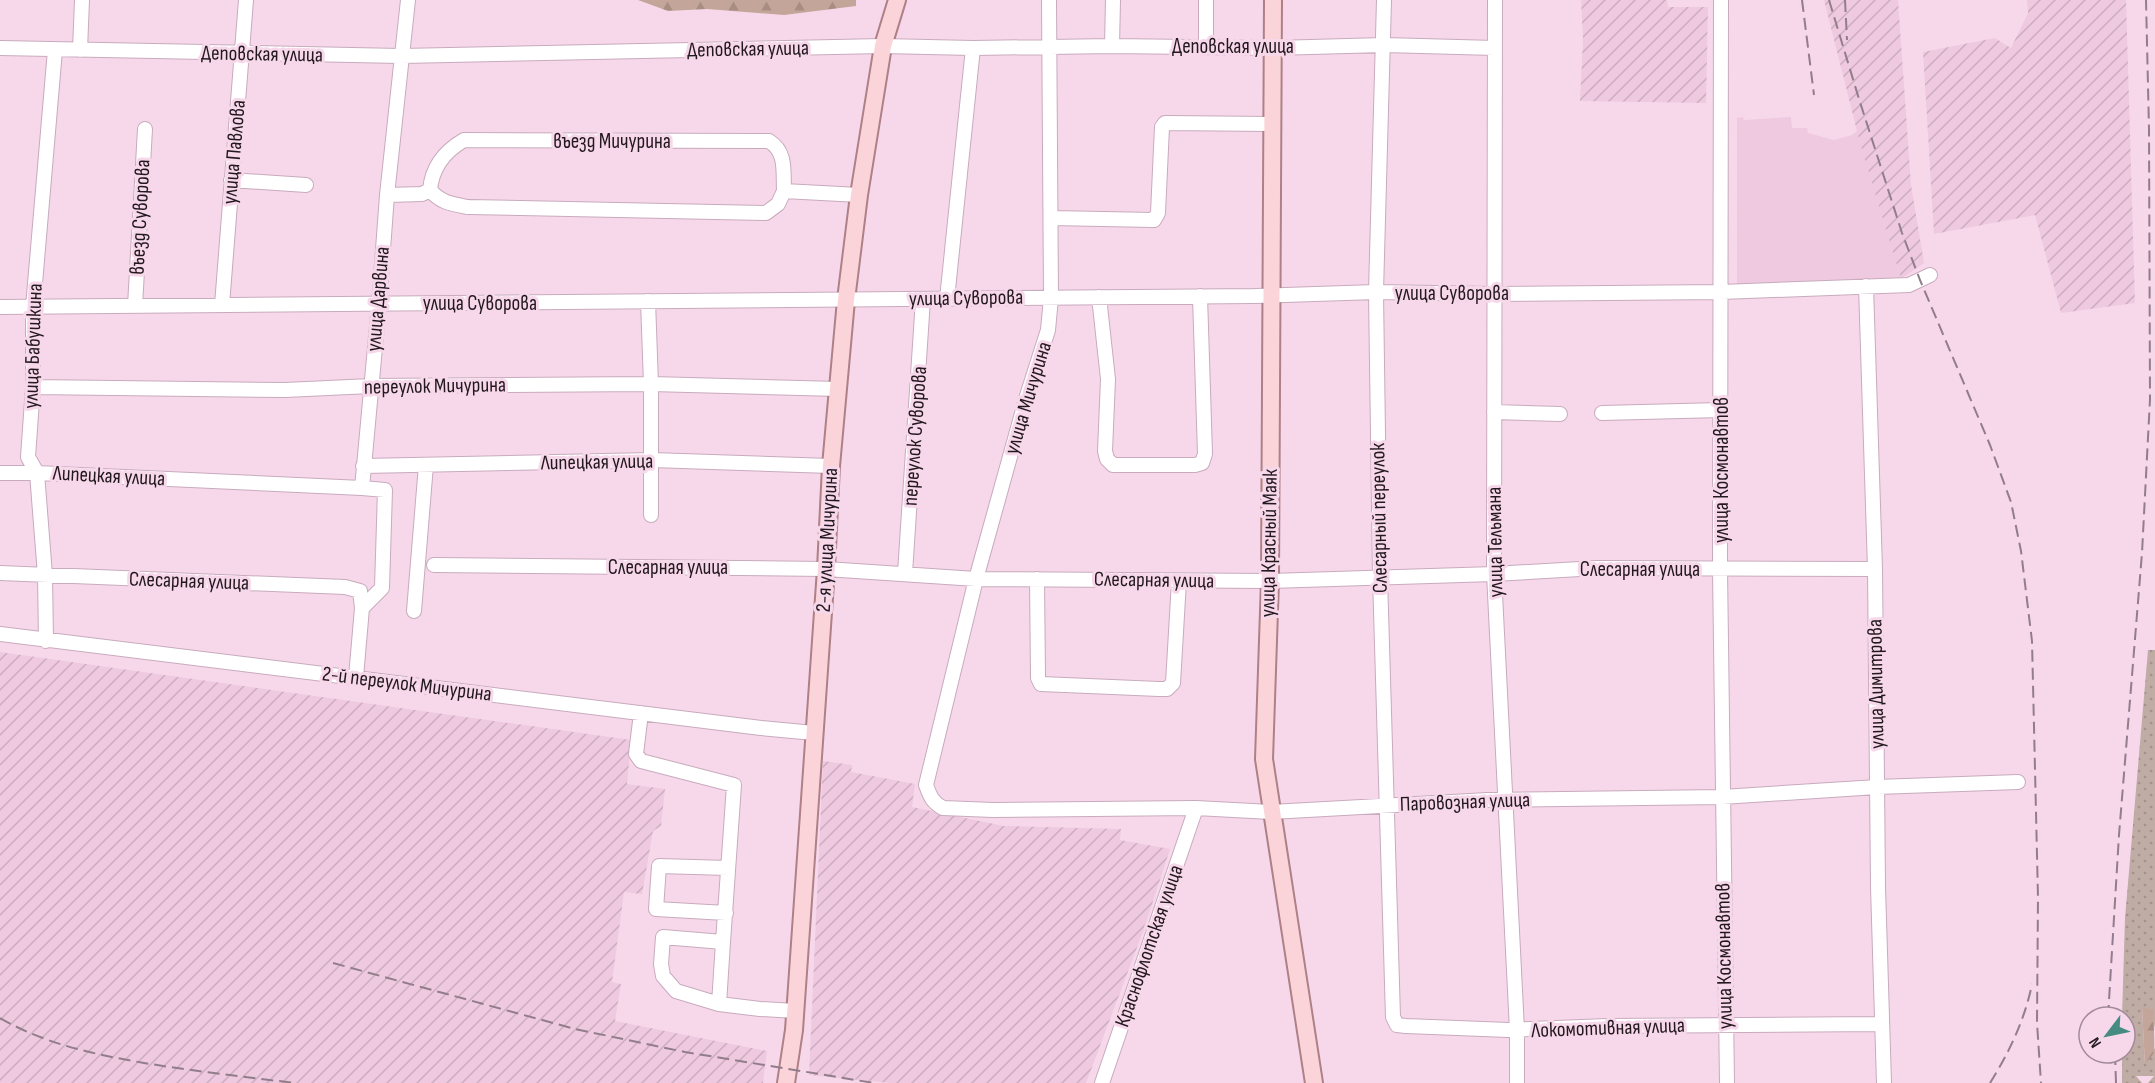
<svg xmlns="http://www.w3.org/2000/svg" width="2155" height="1083" font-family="'Sofia Sans Condensed',sans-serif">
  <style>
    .built { fill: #eec9e0 }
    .industrial { fill: url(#industrial-furrows) }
    .green { fill: url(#green-dots) }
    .forest { fill: url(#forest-firs) }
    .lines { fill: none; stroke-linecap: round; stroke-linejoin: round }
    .minor-casing { stroke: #c8abbd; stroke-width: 16 }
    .major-casing { stroke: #ae8087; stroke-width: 20 }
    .minor { stroke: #fff; stroke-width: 14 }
    .major { stroke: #fbd4d9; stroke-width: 16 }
    .rail { stroke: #927d8a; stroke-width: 2; stroke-dasharray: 12 6; stroke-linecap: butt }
    .labels { text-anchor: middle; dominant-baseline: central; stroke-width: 6; stroke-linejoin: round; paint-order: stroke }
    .street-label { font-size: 21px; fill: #22181e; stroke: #f7d8eb }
  </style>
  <defs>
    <pattern id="industrial-furrows" width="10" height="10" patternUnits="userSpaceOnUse" patternTransform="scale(1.5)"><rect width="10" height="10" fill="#eec9e0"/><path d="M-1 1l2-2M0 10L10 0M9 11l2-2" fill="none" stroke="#ccacc0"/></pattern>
    <pattern id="green-dots" width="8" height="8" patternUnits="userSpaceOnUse" patternTransform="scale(1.5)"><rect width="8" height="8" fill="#bfaca4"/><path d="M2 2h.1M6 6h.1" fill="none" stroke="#a4938d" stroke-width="1.8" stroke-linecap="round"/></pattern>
    <pattern id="forest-firs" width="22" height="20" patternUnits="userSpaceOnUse" patternTransform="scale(1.5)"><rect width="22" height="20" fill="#c4a599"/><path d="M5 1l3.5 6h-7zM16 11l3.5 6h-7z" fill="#a88d83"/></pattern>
  </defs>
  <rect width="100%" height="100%" fill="#f7d8eb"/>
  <path class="built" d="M1743 117 1744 120 1791 117 1792 128H1807L1808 133 1834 140 1852 135 1857 131 1901 279 1737 285V118Z"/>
  <path class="industrial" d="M1581 0H1667L1668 7H1708L1706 103 1580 101 1583 40Z
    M1824 0H1898L1911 185 1924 263 1901 279 1860 143Z
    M2027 0H2126L2135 303 2061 313 2035 215 1934 234 1923 52 1995 38 2011 48 2028 13Z
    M0 652 631 740 627 784 665 789 661 826 653 831 642 894 624 892 612 982 621 984 615 1021 767 1051 763 1083H0Z
    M823 761 852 765 851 772 915 784 912 807 1004 826 1121 829 1120 840 1170 849 1144 929 1086 1083H890L809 1075Z"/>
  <path class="green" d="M2148 650H2155V1028L2153 1020 2142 1007 2145 1064 2155 1048V1083H2148L2154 1076H2136L2142 1083H2122V1053H2125V1017H2122L2125 918Z"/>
  <path class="forest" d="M638 0H856V6L784 15 707 9 668 11Z
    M2142 1007 2154 1010C2153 1023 2155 1040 2154 1052 2152 1056 2148 1061 2145 1065Z"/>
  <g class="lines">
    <defs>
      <path id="minor" d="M1049 0 1051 298 1048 330 1026 399 976 579 926 785C930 796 932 802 943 808L993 810 1196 808 1271 812 1488 800 1722 797 1877 787 2018 782
        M1384 0 1376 292 1380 577 1393 1017 1397 1025 1406 1026 1508 1030 1608 1026 1882 1024
        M1495 0 1494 574 1517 1030V1083
        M1721 0 1720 569 1727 1083
        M1112 46 1113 0
        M1206 46V0
        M0 48 401 56 883 46 973 48 1112 46 1274 48 1384 45 1495 48
        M80 50 82 0
        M231 180 306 185
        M430 190C432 167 445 151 464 140L769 141C787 152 783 172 784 191
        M387 195 422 194 430 190C441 203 452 204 468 207L766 213 778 204 784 191 859 195
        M1051 218 1154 220 1158 213 1162 127 1165 123 1271 124
        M1866 286 1875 569 1878 887 1884 1083
        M1099 297 1108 379 1105 451 1107 459 1113 465H1195L1202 463 1205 454 1200 296
        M947 299 973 48
        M648 301 651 384V515
        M222 305 246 0
        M135 306 145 129
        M0 307 1255 296 1376 292 1492 294 1721 292 1909 285 1930 275
        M33 387 285 390 371 386 651 384 838 389
        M1494 412 1560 414
        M1602 413 1721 410
        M363 466 652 460 831 466
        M0 473H37L362 488
        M434 565 826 569 976 579 1270 581 1494 574 1597 568 1875 569
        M0 573 345 587 360 591 362 608
        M905 573 923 299
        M1037 579 1038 678 1041 684 1159 689H1167L1173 683 1179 581
        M414 611 426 465
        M0 634 761 728 814 733
        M46 641 45 575 37 473 28 457 33 387V307L55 50
        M356 677 362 608 382 588 385 490 362 488 379 304 387 195 408 0
        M641 713 636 754 641 761 734 785 723 942 663 937 661 964 663 976 676 991 719 1004 760 1009 796 1011
        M726 913 656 909 659 866 728 868
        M719 1004 723 942
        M1102 1083 1196 808"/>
      <path id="major" d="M1273 0 1270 581 1264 759 1314 1083
        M786 1083 794 1030 826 569 831 466 846 300 859 195 883 46 897 0"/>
    </defs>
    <use href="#minor" class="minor-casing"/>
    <use href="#major" class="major-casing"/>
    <use href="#minor" class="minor"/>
    <use href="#major" class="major"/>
    <path class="rail" d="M1802 0 1814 95
      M1829 0 1859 99 1902 233 1920 280 1990 445 2011 502 2021 551 2032 641 2038 898 2037 1023 2041 1083
      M1845 0 1847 40
      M333 963 575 1029 685 1052 874 1083
      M2108 1017 2119 835 2142 553 2150 399 2149 129 2146 0
      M0 1018C45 1044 93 1054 144 1063 194 1071 245 1077 295 1083
      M2115 1053 2116 1083
      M1990 1083C2009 1053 2025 1019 2032 984"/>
  </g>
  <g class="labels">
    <g class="street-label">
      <text x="1233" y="46">Деповская улица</text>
      <text transform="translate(748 49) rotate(-1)">Деповская улица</text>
      <text transform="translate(262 54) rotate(1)">Деповская улица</text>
      <text x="612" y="141">въезд Мичурина</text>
      <text transform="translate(234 152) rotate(-85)">улица Павлова</text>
      <text transform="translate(140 217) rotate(-87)">въезд Суворова</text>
      <text x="1452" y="293">улица Суворова</text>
      <text transform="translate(966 298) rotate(-1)">улица Суворова</text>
      <text transform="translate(378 299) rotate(-85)">улица Дарвина</text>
      <text x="480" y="303">улица Суворова</text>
      <text transform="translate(33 346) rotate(-88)">улица Бабушкина</text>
      <text transform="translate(435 386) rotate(-1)">переулок Мичурина</text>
      <text transform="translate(1028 398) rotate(-73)">улица Мичурина</text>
      <text transform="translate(915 436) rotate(-86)">переулок Суворова</text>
      <text transform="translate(597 462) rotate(-1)">Липецкая улица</text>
      <text transform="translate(1721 470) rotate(-90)">улица Космонавтов</text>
      <text transform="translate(109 476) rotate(3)">Липецкая улица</text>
      <text transform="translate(1379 518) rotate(-91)">Слесарный переулок</text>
      <text transform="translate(827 540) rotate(-87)">2-я улица Мичурина</text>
      <text transform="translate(1495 542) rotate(-91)">улица Тельмана</text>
      <text transform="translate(1269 543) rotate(-89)">улица Красный Маяк</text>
      <text x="668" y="567">Слесарная улица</text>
      <text x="1640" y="569">Слесарная улица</text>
      <text transform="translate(1154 580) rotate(1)">Слесарная улица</text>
      <text transform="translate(189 581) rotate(2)">Слесарная улица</text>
      <text transform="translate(407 684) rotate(7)">2-й переулок Мичурина</text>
      <text transform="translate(1876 684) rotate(-91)">улица Димитрова</text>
      <text transform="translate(1465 802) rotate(-2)">Паровозная улица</text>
      <text transform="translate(1149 946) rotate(-71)">Краснофлотская улица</text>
      <text transform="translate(1724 956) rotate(-91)">улица Космонавтов</text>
      <text transform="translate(1608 1028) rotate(-2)">Локомотивная улица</text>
    </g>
  </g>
  <g transform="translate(2107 1035) rotate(238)"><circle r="28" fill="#f7d8eb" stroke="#a28b99" stroke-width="1.5"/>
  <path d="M0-4.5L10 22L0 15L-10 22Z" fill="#458b81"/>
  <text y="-9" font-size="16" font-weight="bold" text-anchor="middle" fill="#22181e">N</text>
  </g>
</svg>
